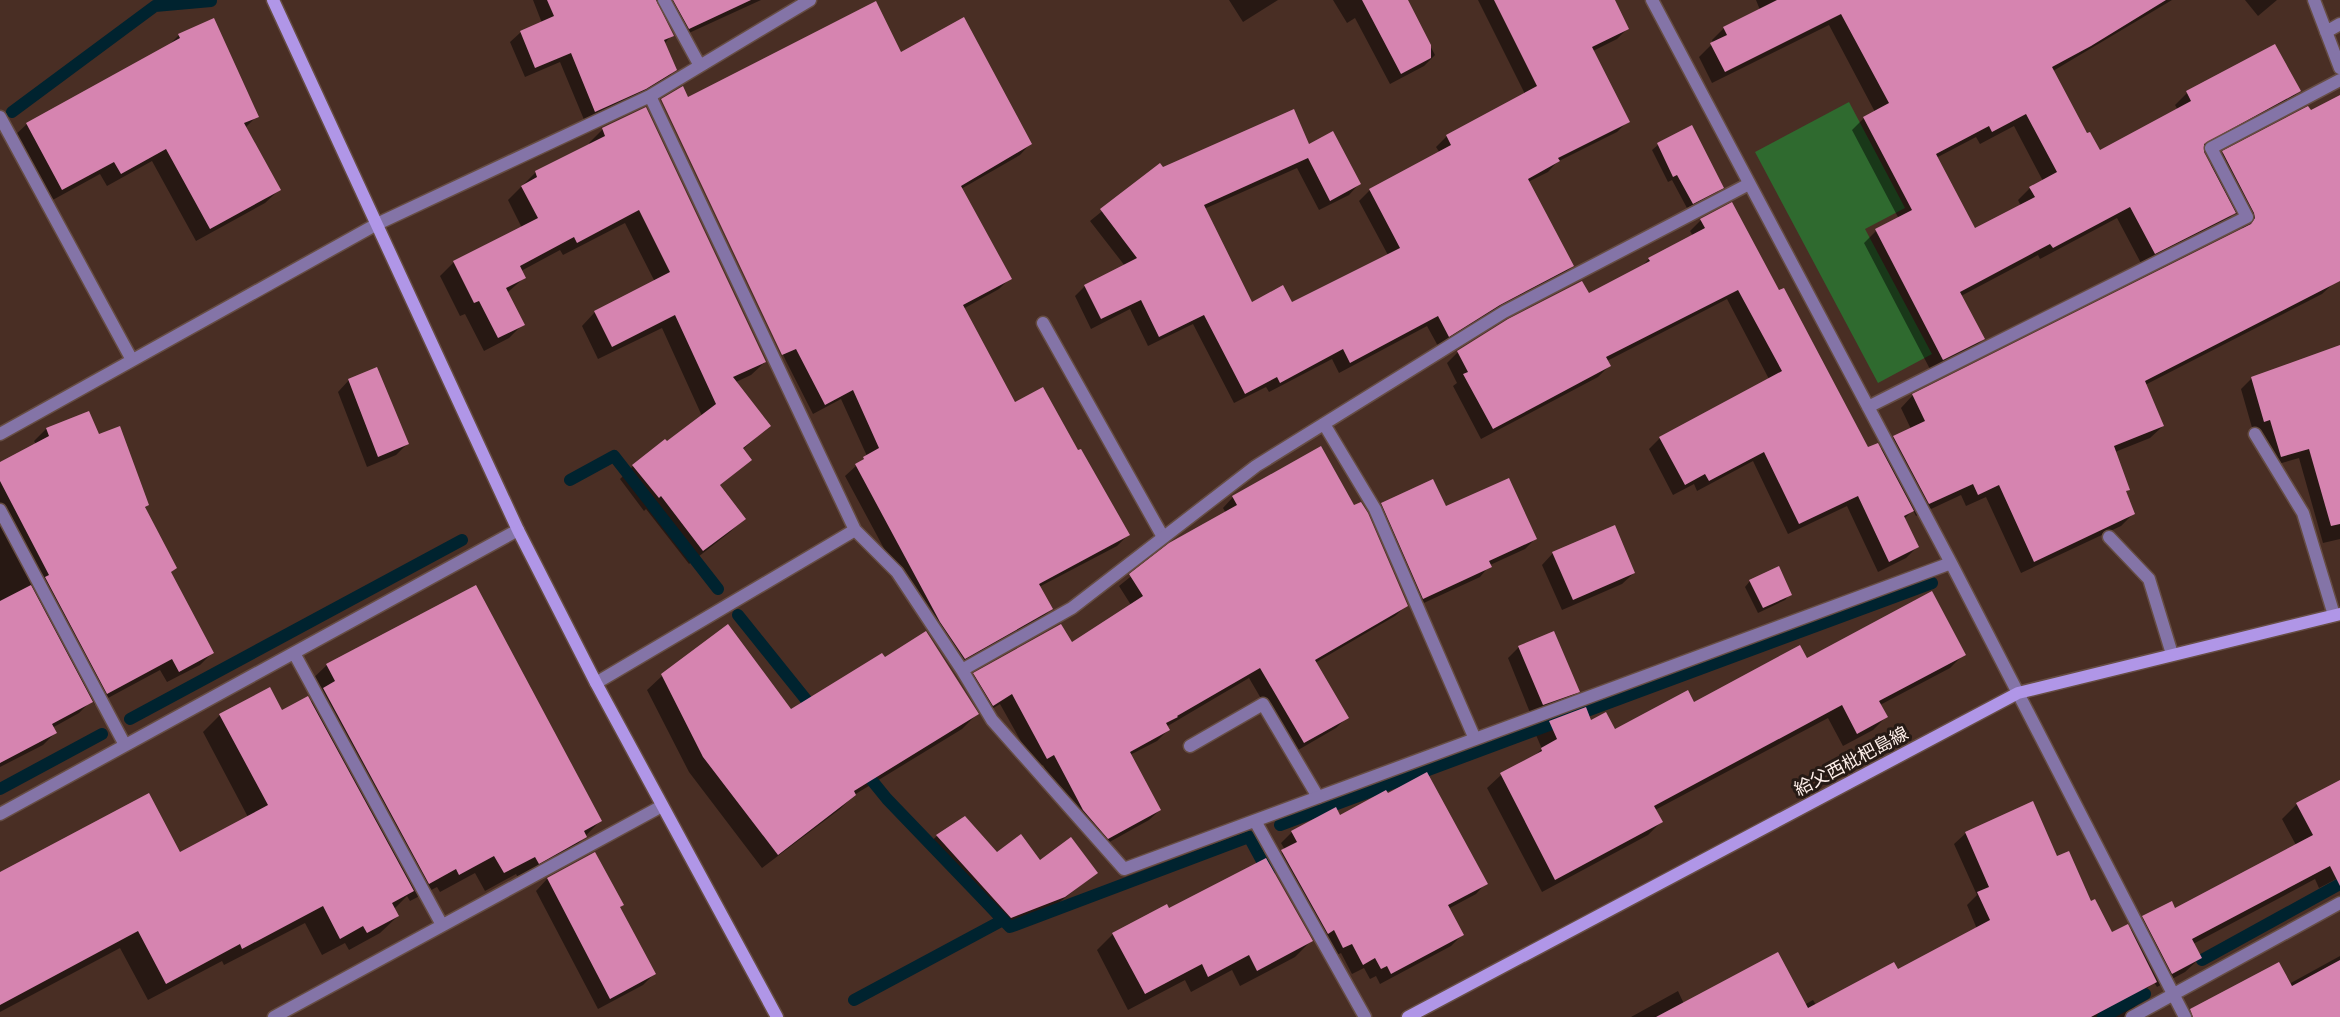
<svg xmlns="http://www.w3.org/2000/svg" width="2340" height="1017" font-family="'Archivo Narrow','Noto Sans JP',sans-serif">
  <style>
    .green { fill: #2f6a2f }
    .shadow { fill: #0007; fill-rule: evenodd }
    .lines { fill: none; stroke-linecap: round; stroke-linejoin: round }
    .stream { stroke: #00232f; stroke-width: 12 }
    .building { fill: #d684b0; fill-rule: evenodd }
    .lane-casing { stroke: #664d44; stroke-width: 15 }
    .street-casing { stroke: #664d44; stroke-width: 15 }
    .secondary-casing { stroke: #664d44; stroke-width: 15 }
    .lane { stroke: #8474a7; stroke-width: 12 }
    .street { stroke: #8474a7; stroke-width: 12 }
    .secondary { stroke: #b096e7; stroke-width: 12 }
    .labels { text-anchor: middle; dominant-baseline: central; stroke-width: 6; stroke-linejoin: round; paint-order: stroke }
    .street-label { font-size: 18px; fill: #feefea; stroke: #261a15 }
  </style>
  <rect width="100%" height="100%" fill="#492e24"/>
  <path class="green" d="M1849 102 1905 208 1865 229 1932 354 1878 383 1755 152Z"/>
  <path class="shadow" d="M533 0H761L678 38 661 6 654 2 672 35 664 44 675 70 664 81 634 99 585 122 560 62 525 77 510 42 521 32 542 23Z
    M1229 0H1278L1243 22Z
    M1333 0H1403L1409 6 1435 55 1424 66 1390 84 1355 18 1347 23Z
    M1478 0H1613L1627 29 1617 39 1593 51 1628 121 1617 132 1557 162 1548 172 1528 182 1572 266 1562 276 1488 315 1438 346 1427 326 1339 373 1332 359 1269 392 1266 387 1234 403 1193 324 1148 346 1130 309 1091 329 1075 296 1085 286 1125 266 1090 221 1159 165 1162 169 1309 146 1359 184 1349 195 1319 210 1297 168 1204 209 1251 304H1291L1388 255 1359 201 1370 190 1440 153 1436 147 1447 136 1525 94Z
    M1756 0H2172L2053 71 2087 135 2099 152 2178 110 2175 105 2187 93 2299 91 2287 103 2202 148 2210 165 2223 153 2310 112 2340 105V253L2335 282 2322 294 2145 385 2163 426 2150 438 2115 452 2128 489 2125 492 2133 514 2121 526 2021 573 1986 497 1966 506 1961 495 1916 516 1913 510 1904 519 1917 547 1906 558 1878 572 1847 506 1788 534 1753 461 1697 491 1694 484 1673 495 1649 449 1660 438 1769 379 1727 299 1607 361 1609 366 1598 377 1481 439 1453 386 1457 383 1447 363 1458 352 1509 320 1588 295 1641 267 1649 259 1693 236 1690 231 1701 220 1778 293 1868 449 1880 450 1894 437 1911 429 1901 408 1913 395 2243 230 2235 212 2222 225 2142 265 2117 218 2040 259 2038 255 1961 296 1983 339 1971 351 1931 371 1864 243 1876 231 1899 219 1852 130 1864 118 1875 112 1829 25 1712 83 1699 57 1713 43 1712 40 1724 28 1760 10ZM2014 126 2043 181 2030 188 2018 200 2021 206 1975 230 1936 158 1976 137 1980 144Z
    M2245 0H2277L2258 16Z
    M179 35 257 116 245 128 279 190 265 203 196 241 152 161 107 186 100 174 49 202 13 137 27 124 167 47Z
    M901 54 1030 144 1020 155 961 189 1010 278 999 289 963 309 1015 404 1078 452 1128 535 1117 546 1039 587 1051 609 1040 620 953 669 930 634 845 476 867 456 841 399 813 414 786 361 663 101H661L682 88 687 99Z
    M660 102 782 360 770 365 651 111Z
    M1692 127 1722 187 1717 192 1687 208 1672 180 1668 182 1652 150 1658 145Z
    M603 129 765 362 751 375 736 382 769 426 742 450 750 460 719 486 744 519 730 532 689 564 646 509 644 511 620 479 633 466 702 416 662 328 598 359 582 326 595 312 655 282 625 223 563 255 560 250 521 271 524 278 507 293 523 324 509 338 484 351 465 314 460 316 440 276 454 262 522 228 508 200 536 172 590 145 589 143Z
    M2340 348V539L2323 543 2299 458 2271 466 2260 429 2253 431 2241 389 2252 378Z
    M349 380 407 444 396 455 367 467 338 392Z
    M89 413 98 436 148 505 144 509 175 568 170 573 212 653 200 665 167 682 160 670 95 705 92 700 79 713 52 728 55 733 43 745 0 767V465L36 444 34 441 46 429Z
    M1233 497 1406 606 1395 616 1315 663 1347 717 1336 728 1293 753 1249 678 1166 727 1168 730 1157 741 1130 755 1160 810 1149 820 1097 849 1073 821 1043 765 1036 768 1000 704 982 715 964 685 974 674 1071 645 1131 605 1119 586 1170 545 1226 513 1223 508Z
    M1382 504 1445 508 1535 539 1525 549 1490 565 1480 577 1413 608 1372 514Z
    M1553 553 1634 573 1622 584 1562 610 1542 565Z
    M1750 581 1790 594 1785 600 1758 613 1745 587Z
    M727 627 791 711 977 714 962 729 854 795 840 809 762 868 689 772 647 690 662 676Z
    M1519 647 1578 691 1567 702 1531 715 1508 658Z
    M1964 654 1950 668 1880 705 1886 717 1873 730 1843 746 1828 718 1655 810 1661 822 1648 835 1542 892 1487 788 1501 775 1533 757 1542 749 1536 735 1550 722H1591L1614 731 1694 704 1806 660Z
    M327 665 600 821 567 855 520 881 516 874 485 891 475 873 440 892 437 887 410 901 407 896 394 909 398 916 380 933 349 950 345 943 322 955 305 923 224 965 222 961 148 1000 120 948 0 1012V874L179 854 248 817 203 732 220 715 282 712 310 703 316 697 308 683Z
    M2340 781V877L2319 888 2315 879 2193 944 2200 958 2185 972 2157 987 2154 982 2139 996 2141 1001 2124 1017H1631L1678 991 1684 1004 1804 1005 1813 1000 1816 1005 1897 971 1977 929 1967 905 1977 895 1954 844 1966 833 2057 858 2111 934 2130 931 2143 918 2175 910 2296 845 2282 819 2297 804Z
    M1339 817 1486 883 1476 894 1448 909 1462 935 1451 946 1380 984 1376 976 1370 979 1364 968 1352 974 1341 953 1332 957 1271 862 1285 850 1281 843 1292 832Z
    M937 836 997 854 1096 873 1056 905 1001 927 927 845Z
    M594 854 622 905 619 908 654 974 643 985 598 1009 536 891 547 879Z
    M1169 910 1311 941 1295 957 1240 986 1232 970 1191 992 1185 980 1128 1010 1097 950 1113 934Z
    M2340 956V1017H2206L2289 984Z"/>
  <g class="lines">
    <path class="stream" d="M12 112 155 6 211 1
      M570 480 614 456 718 589
      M738 615 816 712
      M130 719 462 540
      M861 767 887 799 1010 927 1249 837 1269 874
      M0 789 102 734
      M1280 825 1932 583
      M2202 960 2340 884
      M854 1000 1003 920
      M2103 1017 2145 994"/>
  </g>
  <path class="building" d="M547 0H656L674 36 664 40 677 70 646 89 595 112 571 53 535 68 520 31 554 16Z
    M673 0H751L689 29Z
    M1362 0H1408L1431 45V58L1401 74Z
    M1494 0H1615L1629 29 1592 47 1630 122 1558 158 1560 161 1528 179 1574 266 1500 305 1449 337 1438 316 1350 363 1343 349 1280 383 1277 377 1245 394 1204 315 1159 337 1141 300 1101 319 1084 285 1137 258 1100 209 1160 163 1163 167 1294 109 1309 144 1333 131 1361 184 1330 201 1308 158 1204 205 1252 302 1283 285 1292 302 1400 248 1369 189 1451 145 1446 135 1537 86Z
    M1777 0H2166L2091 46 2052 67 2087 133 2090 132 2100 150 2191 101 2186 91 2275 44 2301 91 2204 144V152L2236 213 2155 254 2130 207 2053 248 2050 244 1960 292 1985 339 1943 360 1875 229 1912 210 1863 117 1889 103 1841 14 1725 72 1710 43 1727 35 1723 27ZM2026 114 2057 172 2029 187 2035 197 1975 228 1936 154 1989 126 1992 132Z
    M876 1 901 52 964 17 1032 144 961 186 1012 279 963 305 1015 402 1043 387 1078 450 1081 449 1130 535 1039 584 1053 609 965 659 940 622 855 464 864 459 863 457 879 448 853 390 825 405 796 349 782 355 661 99 683 86 688 97Z
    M214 18 259 117 244 123 281 190 210 229 166 149 121 174 114 162 62 190 26 123 180 38 178 34Z
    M2340 95V281L2145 381 2164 426 2114 446 2130 490 2126 491 2135 514 2034 562 1999 485 1978 495 1973 484 1929 504 1893 436 1925 421 1912 394 2251 224 2255 218 2254 213 2222 151 2308 106 2311 110Z
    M646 107 766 362 733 377 771 426 743 448 752 460 720 485 746 519 703 551 661 496 659 498 632 465 665 439 667 441 716 404 675 315 612 347 594 311 670 272 639 210 577 243 574 237 520 266 526 278 506 288 525 325 498 338 479 301 474 303 453 261 538 218 521 186 537 177 535 171 605 136 602 128Z
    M1692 125 1724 188 1693 204 1677 175 1673 177 1657 143Z
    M1732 202 1779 290 1784 288 1868 447 1878 443 1914 511 1904 516 1919 547 1889 562 1858 496 1799 524 1764 452 1709 481 1705 474 1685 485 1659 437 1782 371 1738 290 1606 357 1611 366 1493 429 1463 374 1468 372 1457 351 1508 319 1582 281 1589 293 1650 261 1648 258 1705 228 1700 219Z
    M2340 345V524L2331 526 2309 449 2281 457 2270 420 2264 422 2251 377Z
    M377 367 409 444 378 457 348 379Z
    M89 411 99 434 120 426 149 505 145 507 177 568 171 572 214 653 179 672 172 659 107 694 45 577 49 575 0 481V462L49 436 46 428Z
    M1321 446 1354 505 1361 502 1368 513 1408 606 1315 660 1349 718 1304 743 1260 668 1177 716 1178 717 1166 723 1170 730 1130 752 1161 810 1108 839 1083 810 1054 755 1047 759 1012 694 993 706 973 673 1061 624 1072 642 1143 596 1129 574 1169 543 1237 505 1232 496Z
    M1509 478 1537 539 1489 561 1492 567 1423 599 1381 503 1433 479 1446 506Z
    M1615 525 1635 573 1573 600 1552 552Z
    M1779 566 1792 595 1763 608 1749 580Z
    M31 585 93 702 52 724 57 733 0 763V601Z
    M476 585 602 821 584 831 587 837 539 864 535 857 504 873 494 856 459 875 456 869 429 884 323 688 335 681 326 664Z
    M1932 591 1966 655 1879 701 1888 717 1857 734 1842 705 1654 806 1663 822 1555 880 1500 773 1542 751 1541 748 1557 739 1549 721 1586 707 1591 720 1606 712 1615 729 1688 690 1694 702 1800 645 1807 658Z
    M728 624 791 709 882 653 885 657 926 631 979 714 854 791 856 795 778 855 703 757 661 674Z
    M1554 631 1580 692 1543 705 1518 646Z
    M270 687 282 710 308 696 414 891 392 903 399 916 367 933 363 926 340 939 323 906 242 949 240 944 166 984 138 931 0 1005V872L149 793 180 852 268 805 219 714Z
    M1427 772 1488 884 1448 905 1464 935 1391 974 1387 966 1381 969 1375 958 1363 965 1352 944 1343 948 1334 930 1328 934 1281 850 1297 842 1291 831 1336 807 1340 815 1386 790 1388 793Z
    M2340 780V886L2330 866 2192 939 2202 958 2172 974 2142 916 2172 901 2175 908 2313 835 2296 803Z
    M2033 801 2057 856 2069 851 2091 901 2095 899 2112 932 2128 924 2157 982 2091 1017H1656L1778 952 1808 1008 1894 962 1898 969 1990 920 1977 892 1989 887 1965 832Z
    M965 816 997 852 1021 834 1040 860 1071 837 1098 873 1065 897 1011 918 936 835Z
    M595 852 624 905 620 907 656 974 610 999 547 878Z
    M1266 858 1313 941 1257 971 1249 955 1208 977 1202 964 1145 994 1112 933 1167 904 1169 908Z
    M2340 960V1017H2193L2190 1009 2279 962 2292 986Z"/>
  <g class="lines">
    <defs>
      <path id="lane" d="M1043 323 1163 537
        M2255 434 2303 513 2334 615
        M2109 537 2149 579 2172 654
        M1190 746 1263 704 1318 797"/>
      <path id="street" d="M664 0 700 66
        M1652 0 1951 563 2185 1017
        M2314 0 2340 68
        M2326 32 2340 24
        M650 96 855 530 897 572 962 670 992 720 1124 869 1951 563
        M0 117 132 360
        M1868 407 2247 217 2211 148 2340 80
        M1324 424 1375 509 1475 739
        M0 434 377 224 650 96 810 0
        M0 510 125 745
        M294 653 442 925
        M962 670 1072 608 1256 466 1504 312 1749 184
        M596 683 855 530
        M0 814 518 530
        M1255 821 1365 1017
        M274 1017 662 806
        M2132 1017 2340 903"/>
      <path id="secondary" d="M273 0 518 530 596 683 777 1017
        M1408 1017 2018 693 2340 614"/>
    </defs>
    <use href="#lane" class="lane-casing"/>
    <use href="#street" class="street-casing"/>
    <use href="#secondary" class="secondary-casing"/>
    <use href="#lane" class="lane"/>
    <use href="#street" class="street"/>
    <use href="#secondary" class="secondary"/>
  </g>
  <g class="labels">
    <g class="street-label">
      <text transform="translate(1851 761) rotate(-28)">給父西枇杷島線</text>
    </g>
  </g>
</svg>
